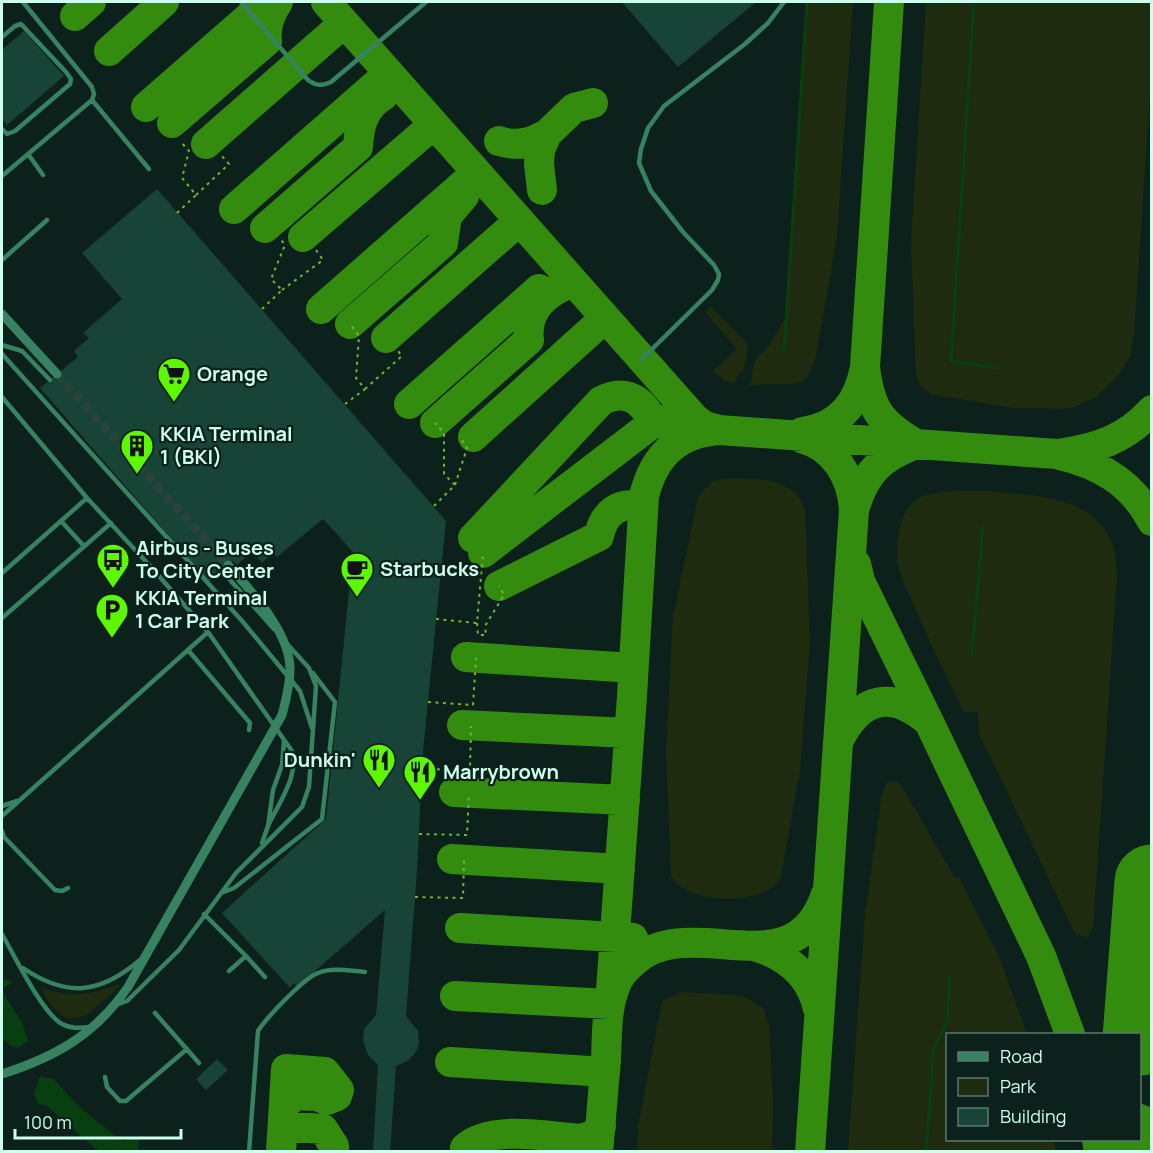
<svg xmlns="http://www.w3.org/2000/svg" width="1153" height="1153" viewBox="0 0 1153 1153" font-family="Manrope,sans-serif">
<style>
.green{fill:#1e2b0f}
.water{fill:#083f11}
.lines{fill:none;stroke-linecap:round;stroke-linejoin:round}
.stream{stroke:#083f11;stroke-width:3}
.taxiway{stroke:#348c0e;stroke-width:30}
.runway{stroke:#348c0e;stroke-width:75}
.building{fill:#184337}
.street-tunnel{stroke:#29423a;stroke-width:9;stroke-dasharray:9 4.5;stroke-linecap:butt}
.path{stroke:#75b62a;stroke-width:2;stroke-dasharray:3 4.5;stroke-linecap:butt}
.lane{stroke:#368261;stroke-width:4.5}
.street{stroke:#368261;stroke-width:9}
.labels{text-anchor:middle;stroke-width:4.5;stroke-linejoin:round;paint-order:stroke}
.poi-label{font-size:20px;font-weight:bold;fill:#cdffed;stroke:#0c211b;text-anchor:start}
</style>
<rect width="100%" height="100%" fill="#0c211b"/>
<!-- green -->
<path class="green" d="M807,2H853L837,237L816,356L808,376L802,381L791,384L750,385L755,360L768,347L786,316Z
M926,2H1151V82L1134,334L1130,356L1119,375L1097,397L1071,408L1059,409L1013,408L931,394L921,387L916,374L911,243Z
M711,307L747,343L748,350L743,372L739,373L734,383L725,381L713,371L737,349L705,312Z
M721,479C752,479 794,474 805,510L810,642L800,770L781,877C767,907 686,905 671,876L666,750L673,617L698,497L712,482Z
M987,491C1035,496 1100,494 1115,553C1116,560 1116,568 1117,576L1093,928L1088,937L1076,935L979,734L978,712H964C947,677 930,643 915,608C910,595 903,583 899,570C894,550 898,508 919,498C938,489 966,492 987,491Z
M890,781H896L901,785L955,878L959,877L998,954L1027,1034H948V1140H1054L1056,1151H848L865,914L882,794L886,784Z
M119,984L120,987L116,990L87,1015L70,1019C55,1014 47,1001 41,987C71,999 89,995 119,984Z
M683,992L733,995L747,998L763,1008L769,1025L773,1101L772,1151H637L638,1126L662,1001Z"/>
<!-- water -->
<path class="water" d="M9,979L12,984L2,988L5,996L22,1023L28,1041L18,1048L11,1046L2,1038V981Z
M40,1076L53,1079L83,1110L122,1141L137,1137L139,1139L138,1151H101L95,1148L47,1106L38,1104L34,1093Z"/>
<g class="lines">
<!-- stream -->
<path class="stream" d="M974,2L951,361L998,368
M784,352L807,2
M972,654L983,526
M926,1152L934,1047L947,1022L950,976"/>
<!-- taxiway -->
<path class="taxiway" d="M326,2L695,419L705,426L719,430
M889,2L865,367C870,409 880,423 916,444
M75,16L91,2
M109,51L164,2
M146,107L266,2
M172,123L267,41C265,26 270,14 278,2
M499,141C518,147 530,143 547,134
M206,144L344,23
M542,190L539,164L540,150L547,134L574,108L593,103
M234,209L389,73
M265,228L358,147C359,126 364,107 383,96
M303,237L433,125
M321,309L476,173
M350,324L443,243L447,216L464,196
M386,338L519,221
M409,404L539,289
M435,423L529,340C525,309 547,292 573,282
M802,432C840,427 858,403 865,367
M473,437L605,318
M801,438C835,447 852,477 854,510
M1060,455C1100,464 1132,483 1152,521
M473,538L601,401C622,390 638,396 650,416
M483,553L649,426C666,418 677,414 695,419
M856,564L860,581L929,722
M499,586L599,536C603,514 620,499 643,508
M466,657L633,668
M462,725L629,733
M839,740C861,696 892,690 929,722L1041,956L1070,1034
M454,792L625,800
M452,859L620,869
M460,928L633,938
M757,947C789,957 811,976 818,1009
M455,996L610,1004L632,696L644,496C654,456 677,433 719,430L1057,454C1095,449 1125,440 1152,410
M450,1062L605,1072
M284,1126L323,1129L334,1146V1152
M1097,1140L1099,1152
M281,1152L286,1069L325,1072L339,1090L337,1096L327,1100L317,1096L296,1095L285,1104
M465,1152V1148C491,1124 549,1137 581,1139L593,1135L601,1126
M598,1152C601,1121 603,1091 606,1060C607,1033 606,1005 618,980C622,972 630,965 636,960C694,911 794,992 826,894
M810,1152L854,510C865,472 880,458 916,444"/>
<!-- runway -->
<path class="runway" d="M1140,1038L1152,882
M1131,1152L1132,1140"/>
</g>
<!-- building -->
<path class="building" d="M622,2H756L678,67Z
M24,31L64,76L7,125L2,119V50Z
M157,189L446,521L423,751L417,871L406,1016L418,1031L419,1044L417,1050L409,1060L396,1066L390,1152H373L378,1065L368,1055L363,1041L364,1029L376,1015L385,910L297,987L294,983L290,988L222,913L326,819L353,552L323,519L277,557L273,553L262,563L252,551L237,565L233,561L209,582L40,388L78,357L74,351L89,338L83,333L122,299L82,253Z
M217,1059L228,1070L206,1090L196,1079Z"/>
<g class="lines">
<!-- street-tunnel -->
<path class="street-tunnel" d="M57,374L228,565"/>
<!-- path -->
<path class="path" d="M196,195L229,164L222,156
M177,213L196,195L182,178L189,151L180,141
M282,290L323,260L316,250
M262,309L282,290L271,279L285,245L279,237
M365,389L402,356L397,350
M345,404L365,389L356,378L359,336L350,324
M455,485L467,448L461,439
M434,506L455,485L444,474V433L435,423
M436,619L477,623L483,553
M477,623L478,635H486L485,626L504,595L499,586
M428,702L473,705L476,658
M422,769L470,770L471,726
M419,834L467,835L469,793
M415,897L463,898L464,860"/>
<!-- lane -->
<path class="lane" d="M23,2L92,87L94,94L92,100
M241,2L308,80C316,86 322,86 331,82L426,2
M2,37L15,26L21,24L66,72L71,79L70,84L15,131L7,134L2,129
M28,154L43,175
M2,176L92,100L149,169
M2,260L47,220
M2,345L22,351L50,380
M2,354L243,622L300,691L312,728
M642,359L712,290L718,280L719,274L714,265L683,232L651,191L639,163L641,149L648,128L664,106L745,44L768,23L784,2
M2,397L87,498L151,567L208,632L292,751C299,777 278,804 268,826
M61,521L83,545
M222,571L274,629
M2,573L87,498
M2,618L111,523
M188,650L250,723L249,730
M2,806L17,801
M2,816L208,632
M2,831L4,837L55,890L62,891L68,888
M262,843L268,826L273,790L282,765L284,741
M221,893L234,888L322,819L335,702L313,673
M204,914L246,956L229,971
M2,934C14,955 42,1013 62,1024C71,1029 80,1028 90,1027
M246,956L265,977
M23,968C67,998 100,994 140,960
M116,1005L127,1001L179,950L236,873L302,807L309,787L316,686L309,668L288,645
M155,1013L199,1063
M105,1077L107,1087L120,1101H126L187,1049
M249,1152L258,1031C267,1017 303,979 318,973C332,967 351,971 365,972"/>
<!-- street -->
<path class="street" d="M2,314L57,374
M2,1074C55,1057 95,1035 128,987L282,715C286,700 290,684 290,669C290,632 251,591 228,565"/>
</g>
<!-- icons -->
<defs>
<g id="supermarket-pin" transform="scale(1.725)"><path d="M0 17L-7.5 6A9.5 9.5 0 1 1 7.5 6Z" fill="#5df800" stroke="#0c211b"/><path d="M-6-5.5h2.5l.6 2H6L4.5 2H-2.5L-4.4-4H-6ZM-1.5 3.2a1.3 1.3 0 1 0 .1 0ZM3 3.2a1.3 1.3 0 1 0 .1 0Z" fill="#111"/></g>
<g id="building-pin" transform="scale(1.725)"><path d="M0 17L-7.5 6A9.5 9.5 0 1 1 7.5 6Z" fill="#5df800" stroke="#0c211b"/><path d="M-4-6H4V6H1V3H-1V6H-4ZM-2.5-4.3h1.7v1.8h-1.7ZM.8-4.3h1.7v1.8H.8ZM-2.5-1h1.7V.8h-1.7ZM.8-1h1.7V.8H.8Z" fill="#111"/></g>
<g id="bus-pin" transform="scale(1.725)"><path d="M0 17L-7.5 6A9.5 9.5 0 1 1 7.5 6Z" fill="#5df800" stroke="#0c211b"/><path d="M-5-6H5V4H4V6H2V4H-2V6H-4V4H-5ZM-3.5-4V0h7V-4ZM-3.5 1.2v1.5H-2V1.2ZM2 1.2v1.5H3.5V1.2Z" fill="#111"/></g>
<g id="cafe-pin" transform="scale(1.725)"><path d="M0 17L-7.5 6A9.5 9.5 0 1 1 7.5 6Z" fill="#5df800" stroke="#0c211b"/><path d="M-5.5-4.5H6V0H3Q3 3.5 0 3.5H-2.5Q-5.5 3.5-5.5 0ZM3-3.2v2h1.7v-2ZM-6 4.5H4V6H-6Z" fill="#111"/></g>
<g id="parking-pin" transform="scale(1.725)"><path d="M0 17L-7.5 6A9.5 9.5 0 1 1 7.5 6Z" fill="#5df800" stroke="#0c211b"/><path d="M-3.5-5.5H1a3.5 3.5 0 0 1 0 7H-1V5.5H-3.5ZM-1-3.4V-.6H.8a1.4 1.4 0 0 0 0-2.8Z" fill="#111"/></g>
<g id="restaurant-pin" transform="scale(1.725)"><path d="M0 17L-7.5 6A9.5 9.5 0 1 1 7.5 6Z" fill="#5df800" stroke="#0c211b"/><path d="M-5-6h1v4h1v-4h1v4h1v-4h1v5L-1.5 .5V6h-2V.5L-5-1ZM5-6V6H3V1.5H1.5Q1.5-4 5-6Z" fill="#111"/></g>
</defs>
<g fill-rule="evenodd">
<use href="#supermarket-pin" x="174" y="374"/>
<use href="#building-pin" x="137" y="446"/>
<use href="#bus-pin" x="113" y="560"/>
<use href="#cafe-pin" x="357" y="569"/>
<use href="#parking-pin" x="112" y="610"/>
<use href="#restaurant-pin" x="379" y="760"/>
<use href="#restaurant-pin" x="420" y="772"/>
</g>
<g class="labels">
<!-- poi labels -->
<g class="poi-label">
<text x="197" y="381">Orange</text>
<text x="160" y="441">KKIA Terminal<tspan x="160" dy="23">1 (BKI)</tspan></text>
<text x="136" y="555">Airbus - Buses<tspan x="136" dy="23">To City Center</tspan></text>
<text x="380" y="576">Starbucks</text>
<text x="135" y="605">KKIA Terminal<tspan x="135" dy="23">1 Car Park</tspan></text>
<text x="356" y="767" text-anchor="end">Dunkin'</text>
<text x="443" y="779">Marrybrown</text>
</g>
</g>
<!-- border -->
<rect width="1153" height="1153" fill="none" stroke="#cdffed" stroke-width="6"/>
<!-- legend -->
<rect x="946" y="1033" width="195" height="108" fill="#0c211b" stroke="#597a6f" stroke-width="1.5"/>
<rect x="958" y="1052" width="30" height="9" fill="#368261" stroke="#597a6f" stroke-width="1.5"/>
<text x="1000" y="1063" font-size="18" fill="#cdffed">Road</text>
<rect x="958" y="1078" width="30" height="18" fill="#1e2b0f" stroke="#597a6f" stroke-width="1.5"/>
<text x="1000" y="1093" font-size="18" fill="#cdffed">Park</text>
<rect x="958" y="1108" width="30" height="18" fill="#184337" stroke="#597a6f" stroke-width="1.5"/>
<text x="1000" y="1123" font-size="18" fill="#cdffed">Building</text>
<!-- scale -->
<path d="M15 1129v9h166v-9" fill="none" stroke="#cdffed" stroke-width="3"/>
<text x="24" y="1129" font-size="18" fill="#cdffed" stroke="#0c211b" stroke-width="4.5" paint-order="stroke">100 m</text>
</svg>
